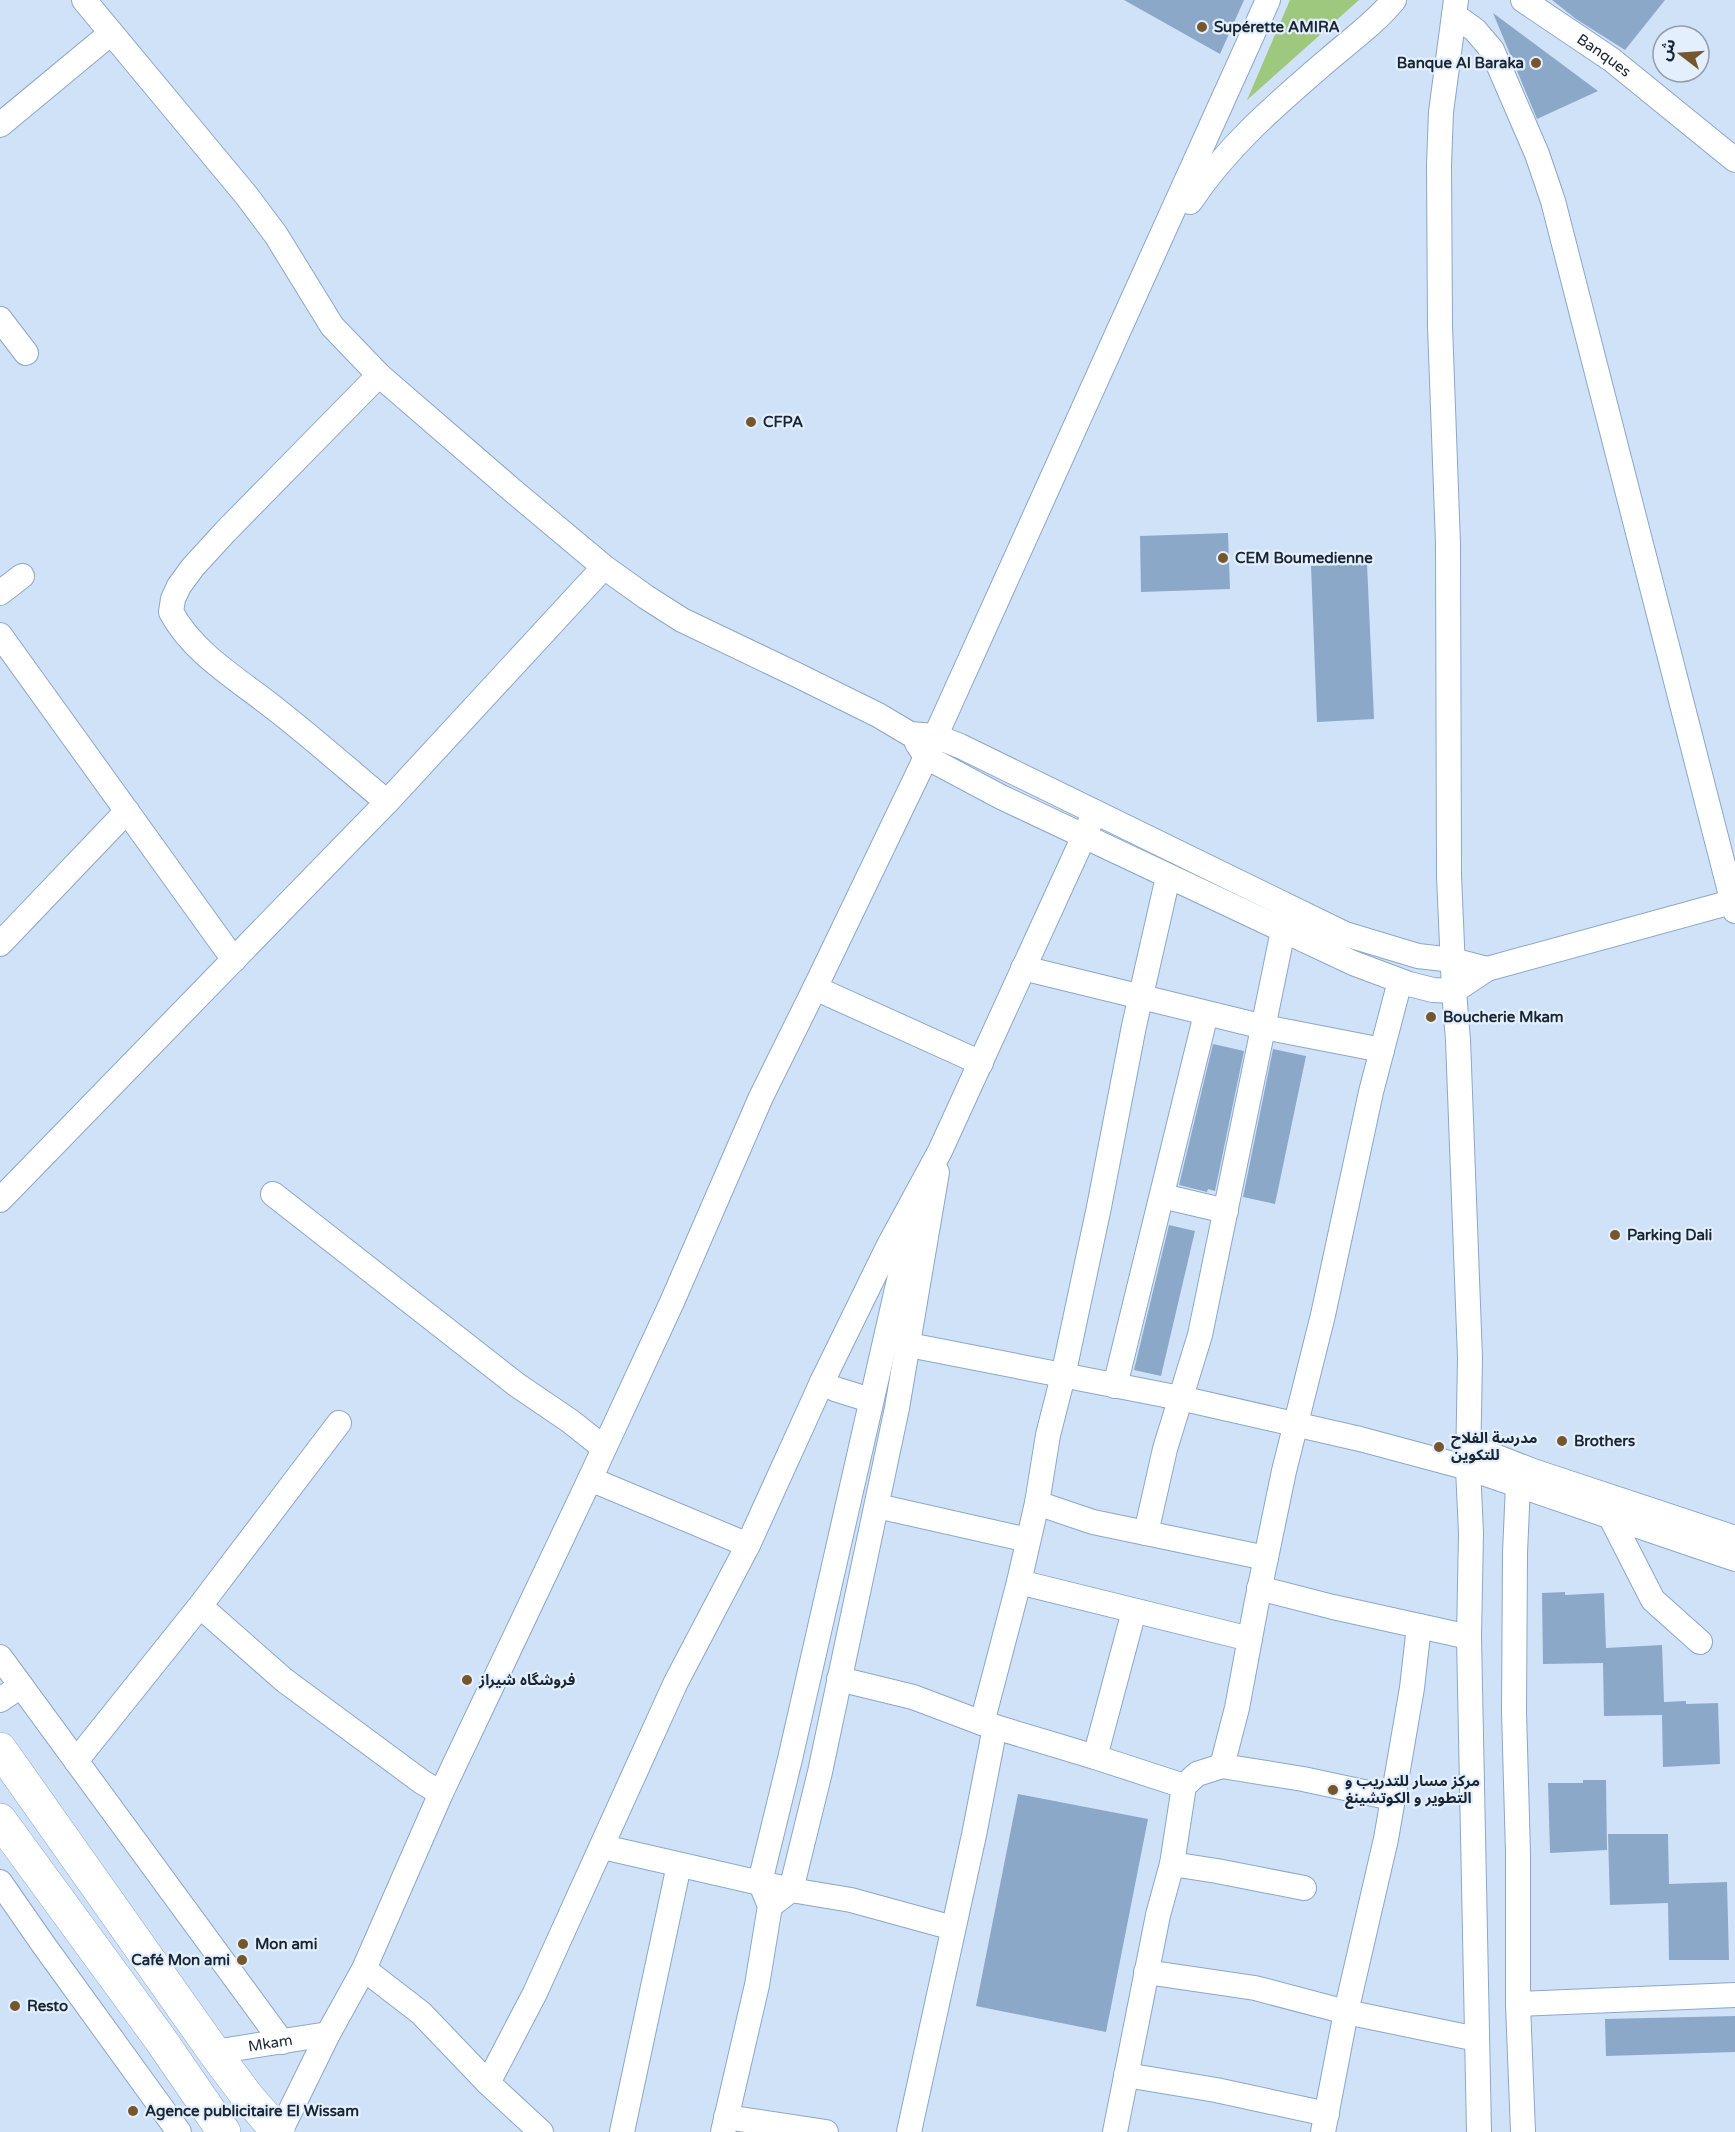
<svg xmlns="http://www.w3.org/2000/svg" width="1735" height="2132" viewBox="0 0 1735 2132" font-family="'Varela Round','Noto Sans Arabic',sans-serif">
<style>
.green{fill:#9ec87e}
.building{fill:#8ba8c9}
.lines{fill:none;stroke-linecap:round;stroke-linejoin:round}
.minor-casing{stroke:#8ba7c9;stroke-width:26}
.highway-casing{stroke:#8ba7c9;stroke-width:34}
.minor{stroke:#fff;stroke-width:24}
.highway{stroke:#fff;stroke-width:33}
.poi-dot{fill:#76562c;stroke:#e3effd;stroke-width:2}
.labels{text-anchor:middle;stroke-width:4.5;stroke-linejoin:round;paint-order:stroke}
.poi-label{font-size:15px;font-weight:bold;fill:#192532;stroke:#e3effd;text-anchor:start}
.street-label{font-size:15px;fill:#192532;stroke:#e3effd}
</style>
<rect width="100%" height="100%" fill="#d0e2f8"/>
<!-- green -->
<path class="green" d="M1290,0H1359L1247,100Z"/>
<!-- building -->
<path class="building" d="M1124,0H1244L1220,54Z
M1552,0H1665L1625,50L1576,19Z
M1493,13L1598,91L1537,119Z
M1228,533L1230,589L1141,592L1140,536Z
M1367,564L1374,719L1317,722L1311,566Z
M1213,1044L1244,1051L1215,1191L1208,1189L1207,1192L1179,1185Z
M1273,1049L1306,1056L1275,1204L1243,1197Z
M1169,1225L1195,1231L1161,1376L1134,1370Z
M1565,1592V1595L1604,1593L1606,1648L1662,1645L1664,1702L1686,1701V1704L1718,1703L1720,1764L1663,1767L1662,1715L1604,1716L1603,1663L1543,1664L1542,1593Z
M1583,1780H1606L1607,1850L1550,1853L1548,1783H1583Z
M1018,1794L1148,1819L1106,2032L976,2006Z
M1608,1834H1668L1669,1884L1727,1882L1729,1960H1669L1668,1903L1610,1905Z
M1735,2016V2052L1606,2056L1605,2019Z"/>
<g class="lines">
<!-- minor casing -->
<g class="minor-casing">
<g id="minor">
<path d="M84,0L246,195L276,235L332,326L379,375L512,490L604,567L646,597L682,620L795,674L878,715L910,734L935,736L960,746L1345,934L1418,956L1453,960L1487,969"/>
<path d="M1456,0L1441,112L1439,165L1440,326L1448,544L1449,876L1454,991L1458,1040L1470,1358L1468,1468L1471,1533L1469,1637L1479,2132"/>
<path id="s1" d="M1523,0L1612,60L1735,160"/>
<path d="M1454,15L1475,30L1492,50L1537,154L1553,201L1735,911"/>
<path d="M0,125L111,33"/>
<path d="M1190,202C1228,145 1278,103 1329,59C1351,40 1375,23 1394,0"/>
<path d="M0,319L26,353"/>
<path d="M379,375L226,531L193,567L179,586L173,599L171,612C194,655 241,681 278,711C315,740 351,772 387,802"/>
<path d="M0,593L22,576"/>
<path d="M0,635L234,960"/>
<path d="M917,743L926,757L1001,797L1353,963L1409,984L1433,990L1454,991L1487,969L1735,901"/>
<path d="M0,944L127,811"/>
<path d="M1023,968L1264,1027L1382,1050"/>
<path d="M815,988L981,1063"/>
<path d="M273,1194L517,1385L570,1421L604,1448"/>
<path d="M1162,1196L1226,1211"/>
<path d="M0,1200L387,802L604,567"/>
<path d="M909,1345L1180,1398L1360,1439L1468,1468L1735,1559"/>
<path d="M822,1382L835,1389L870,1400"/>
<path d="M1115,1386L1206,1014"/>
<path d="M339,1423L200,1606L284,1680L422,1782L441,1793"/>
<path d="M1469,1446L1533,1471L1735,1538"/>
<path d="M590,1479L748,1545"/>
<path d="M1518,1485L1515,1553L1514,1712L1518,1853V2004L1523,2132"/>
<path d="M1037,1503L1093,1522L1266,1558"/>
<path d="M877,1506L1028,1540"/>
<path d="M1610,1508V1516L1653,1600L1700,1642"/>
<path d="M1146,1533L1165,1449L1200,1335L1286,916"/>
<path d="M1019,1582L1250,1639"/>
<path d="M1259,1588L1333,1607L1469,1637"/>
<path d="M0,1657L282,2042"/>
<path d="M839,1679L913,1697L982,1723L1095,1757L1184,1786"/>
<path d="M0,1700L21,1686"/>
<path d="M982,1723L1019,1582L1037,1503L1048,1435L1063,1376L1099,1207L1134,1026L1168,877"/>
<path d="M1095,1757L1134,1611"/>
<path d="M76,1761L200,1606"/>
<path d="M1222,1766L1303,1779L1392,1798"/>
<path d="M603,1847L791,1890L851,1900L953,1928"/>
<path d="M1172,1864L1217,1871L1304,1888"/>
<path d="M0,1882L43,1944L179,2132"/>
<path d="M770,1906L791,1890L820,1772L897,1408L937,1172"/>
<path d="M364,1969L421,2013L488,2083L541,2132"/>
<path d="M1146,1972L1255,1988L1346,2012L1477,2039"/>
<path d="M1518,2004L1735,1995"/>
<path id="s2" d="M214,2052L328,2034"/>
<path d="M1126,2075L1216,2090L1327,2114"/>
<path d="M488,2083L535,1993L676,1682L748,1545L822,1382L888,1247L940,1151L1095,812"/>
<path d="M726,2117L826,2132"/>
<path d="M280,2132L328,2034L364,1969L441,1793L590,1479L672,1302L761,1097L815,988L926,757L1268,0"/>
<path d="M622,2132L679,1865"/>
<path d="M723,2132L757,1985L770,1906L760,1882L790,1759L912,1223"/>
<path d="M909,2132L974,1835L995,1727"/>
<path d="M1115,2132L1158,1915L1172,1864L1184,1786L1197,1774L1222,1766L1237,1708L1256,1606L1284,1471L1323,1315L1371,1092L1400,981"/>
<path d="M1323,2132L1346,2012L1386,1839L1412,1688L1419,1626"/>
</g>
</g>
<!-- highway casing -->
<g class="highway-casing">
<path id="highway" d="M0,1749L214,2052L247,2096L278,2132
M0,1820L160,2039L224,2132"/>
</g>
<!-- minor -->
<use href="#minor" class="minor"/>
<!-- highway -->
<use href="#highway" class="highway"/>
</g>
<!-- markers -->
<g class="poi-dot">
<circle cx="1202" cy="27" r="6"/>
<circle cx="1536" cy="63" r="6"/>
<circle cx="751" cy="422" r="6"/>
<circle cx="1223" cy="558" r="6"/>
<circle cx="1431" cy="1017" r="6"/>
<circle cx="1615" cy="1235" r="6"/>
<circle cx="1562" cy="1441" r="6"/>
<circle cx="1439" cy="1447" r="6"/>
<circle cx="467" cy="1680" r="6"/>
<circle cx="1333" cy="1790" r="6"/>
<circle cx="243" cy="1944" r="6"/>
<circle cx="242" cy="1960" r="6"/>
<circle cx="15" cy="2006" r="6"/>
<circle cx="133" cy="2111" r="6"/>
</g>
<g class="labels">
<!-- poi labels -->
<g class="poi-label">
<text x="1214" y="32">Supérette AMIRA</text>
<text x="1524" y="68" text-anchor="end">Banque Al Baraka</text>
<text x="763" y="427">CFPA</text>
<text x="1235" y="563">CEM Boumedienne</text>
<text x="1443" y="1022">Boucherie Mkam</text>
<text x="1627" y="1240">Parking Dali</text>
<text x="1451" y="1443">مدرسة الفلاح<tspan x="1451" dy="17">للتكوين</tspan></text>
<text x="1574" y="1446">Brothers</text>
<text x="479" y="1685">فروشگاه شيراز</text>
<text x="1345" y="1786">مركز مسار للتدريب و<tspan x="1345" dy="17">التطوير و الكوتشينغ</tspan></text>
<text x="255" y="1949">Mon ami</text>
<text x="230" y="1965" text-anchor="end">Café Mon ami</text>
<text x="27" y="2011">Resto</text>
<text x="145" y="2116">Agence publicitaire El Wissam</text>
</g>
<!-- street labels -->
<g class="street-label">
<text dy="5" stroke="none"><textPath href="#s1" startOffset="98">Banques</textPath></text>
<text dy="5" stroke="none"><textPath href="#s2" startOffset="57">Mkam</textPath></text>
</g>
</g>
<!-- north arrow -->
<g transform="translate(1681 54) rotate(287)"><circle r="28" fill="#e3effd" stroke="#929eac" stroke-width="1.5"/>
<path d="M0-4.5L10 22L0 15L-10 22Z" fill="#76562c"/>
<text y="-9" font-size="16" font-weight="bold" text-anchor="middle" fill="#192532">ش</text>
</g>
</svg>
